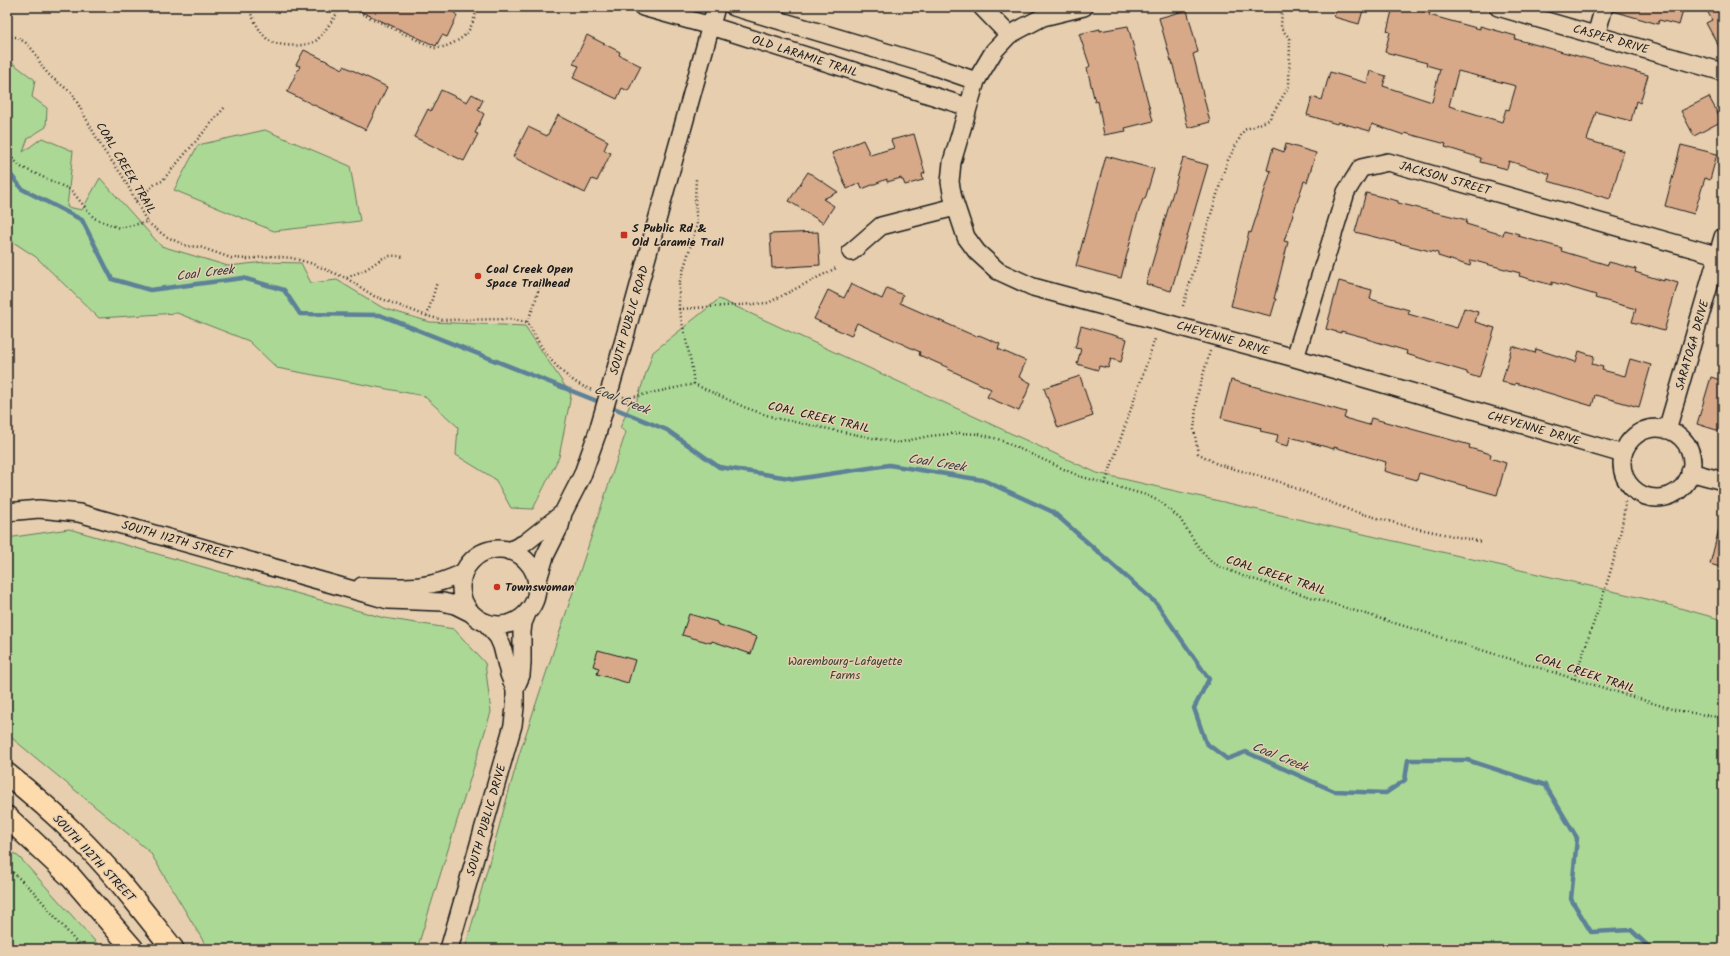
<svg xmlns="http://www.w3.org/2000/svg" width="1730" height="956" viewBox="0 0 1730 956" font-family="Kalam,sans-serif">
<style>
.green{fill:#acd896;stroke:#647a59}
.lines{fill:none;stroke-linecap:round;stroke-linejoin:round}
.stream{stroke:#5d8197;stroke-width:4.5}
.building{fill:#d7a989;stroke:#1c1c1c;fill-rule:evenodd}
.minor-casing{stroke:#1c1c1c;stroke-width:20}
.major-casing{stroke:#1c1c1c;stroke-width:24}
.path{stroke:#1c1c1c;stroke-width:2.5;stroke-dasharray:1 3;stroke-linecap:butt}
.minor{stroke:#e6ceaf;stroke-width:17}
.major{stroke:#fedbac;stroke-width:21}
.minor-bridge-casing{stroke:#1c1c1c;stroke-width:20;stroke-linecap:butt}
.minor-bridge{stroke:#e6ceaf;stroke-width:17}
.poi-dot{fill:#c8321e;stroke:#e6ceaf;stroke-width:1.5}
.labels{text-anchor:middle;stroke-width:3;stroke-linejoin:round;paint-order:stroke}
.street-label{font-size:12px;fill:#1c1c1c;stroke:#e6ceaf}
.poi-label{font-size:12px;font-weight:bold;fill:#1c1c1c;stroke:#e6ceaf;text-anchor:start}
.park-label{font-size:12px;fill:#394234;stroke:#e6ceaf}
.water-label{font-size:13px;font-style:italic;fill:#323e45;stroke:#e6ceaf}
</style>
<rect width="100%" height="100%" fill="#e6ceaf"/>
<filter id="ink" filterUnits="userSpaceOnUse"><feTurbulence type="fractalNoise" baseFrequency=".025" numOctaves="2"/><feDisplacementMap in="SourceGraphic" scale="8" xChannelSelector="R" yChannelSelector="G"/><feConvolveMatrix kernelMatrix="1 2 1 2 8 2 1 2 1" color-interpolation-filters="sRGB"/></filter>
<g filter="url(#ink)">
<!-- green -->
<path class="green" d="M7,59L35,80L32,97L47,108L46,127L28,138L23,152L42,138L73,151L67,207L82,210L100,178L161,246L228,266L265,262L301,263L311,283L337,280L383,308L430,322L525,326L571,395L559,457L533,509L511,508L495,479L456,455L458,427L424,396L277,368L249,341L177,313L99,318L36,257L7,238Z
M265,130L350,166L360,221L274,231L174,190L198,145Z
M719,299L1097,473L1651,600L1723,620V949H465L519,755L626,432L620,428L631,402L636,403L653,352Z
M69,529L384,618L454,629L485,663L491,712L417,949H208L150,852L7,734V538Z
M7,848L20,858L102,949H7Z"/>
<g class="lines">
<!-- stream -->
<path class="stream" d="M7,170L22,189L82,220L112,279L150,290L243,278L284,290L300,314L380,315L602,403
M609,406L667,430L719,467L796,479L889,465L983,480L1053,512L1156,603L1209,679L1194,708L1206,743L1227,759L1246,752L1334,791L1386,793L1405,780L1408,760H1467L1545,785L1577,838L1571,899L1591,932L1631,930L1651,949"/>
</g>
<!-- building -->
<path class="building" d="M351,7H445L454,12L457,16L447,37L442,35L436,46Z
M1337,7H1364L1359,24L1334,17Z
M1393,7H1407L1430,13L1429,15L1480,29V26L1516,36L1515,39L1648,75L1640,103L1636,101L1631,121L1596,112L1587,140L1624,151L1610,199L1548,181L1550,174L1509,161L1507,169L1480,162L1481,158L1445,147L1446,144L1405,133L1404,135L1372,124L1370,131L1338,122L1337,124L1307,115L1312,97L1322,100L1330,72L1367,83L1370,71L1386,76L1383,86L1432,102L1440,69L1426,65L1427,63L1385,52L1390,32L1387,31ZM1458,71L1516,86L1509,110L1506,109L1502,122L1449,106Z
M1614,7H1684L1679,25L1659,20L1658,24L1613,11Z
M1705,7H1723V54L1706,23L1712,20Z
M1187,10L1198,52L1193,54L1210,122L1188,128L1172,61H1171L1159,18Z
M1128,26L1153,121L1125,128L1126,131L1104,135L1098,101L1095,102L1087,68L1090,66L1079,34L1100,29V31Z
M587,35L620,52L619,55L641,66L628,91L622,88L617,99L573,78L579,66L573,64Z
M304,50L343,69L344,66L387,87L366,130L287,92L300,66L296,65Z
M441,90L467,102L472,94L483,100L478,110L484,114L475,133L478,134L464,161L414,137L428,109L431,111Z
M1709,97L1722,121L1694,136L1681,111Z
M558,115L608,141L604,150L611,153L597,181L592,179L585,193L513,157L528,127L547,136Z
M914,134L925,173L922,174L923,180L905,185L903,180H901V178L887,182V179L862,189L860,183L847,189L832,153L863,140L870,155L894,148L891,140Z
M1286,144L1316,153L1307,182L1304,181L1284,241L1288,242L1274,299H1276L1271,316L1231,306L1249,232L1251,233L1271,171L1267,170L1273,148L1284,152Z
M1681,145L1717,154L1710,180L1705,178L1694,214L1665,206Z
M1106,156L1154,169L1145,199H1143L1136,219L1121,278L1076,266Z
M1183,158L1208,165L1171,291L1146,284Z
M808,172L838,192L823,199L834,206L823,223L789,201Z
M1366,193L1398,201V203L1467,220L1466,224L1503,235L1504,230L1519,234L1518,236L1562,248L1561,251L1608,265L1609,262L1636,269L1635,272L1664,281V279L1678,283L1664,331L1632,322L1636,309L1595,298L1596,295L1552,282V285L1519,276L1520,273L1471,260L1470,266L1438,256V253L1355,232Z
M818,232L820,265L772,268L770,234Z
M1339,281L1372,290L1370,299L1409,310L1408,314L1457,328L1464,308L1478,312L1475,322L1495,328L1479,378L1467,374V372L1406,354L1407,351L1367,339V338L1341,331V333L1326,329Z
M851,284L882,299L887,288L903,295L900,303L977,337L979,335L1000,344L998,349L1026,361L1019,377L1031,383L1019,411L987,397L991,389L948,369L949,368L919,355L920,352L857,323L851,336L814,319L828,290L844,298Z
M1081,326L1127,339L1121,362L1111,359L1108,368L1099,366L1098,370L1077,364L1081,349L1075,348Z
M1512,346L1535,353L1536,349L1576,362L1579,351L1594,356L1592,364L1603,367L1602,370L1625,376L1630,359L1651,365L1639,407L1595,395L1592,406L1515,383V385L1502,382Z
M1080,376L1093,416L1058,428L1044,388Z
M1711,377L1723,381V432L1697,424Z
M1231,380L1346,412L1344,418L1369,425L1371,418L1470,445L1469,448L1491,454L1490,458L1506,463L1497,495L1419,473L1417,480L1384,471L1386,462L1334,447V449L1290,437L1288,446L1276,443L1278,435L1260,431L1261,428L1221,418Z
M1719,529L1723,530V568L1710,564Z
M689,614L717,622V624L757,637L751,654L712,641L711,643L682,635Z
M598,650L635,660L628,683L597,674L599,668L593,666Z"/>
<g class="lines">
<!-- minor casing -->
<g class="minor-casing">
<path id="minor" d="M643,7L711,26L968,107
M734,7L933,66L976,81
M982,7L1009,35
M1084,7L1043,17L1009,35L994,51L976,81L952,162L950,182L953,198L966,237L977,252L998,271L1033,287L1295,358L1623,454
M1498,7L1723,72
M1596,35L1604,7
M851,252L881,226L955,207
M1295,358L1346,192L1361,168L1388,162L1723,257
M617,365L716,7
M1622 463a35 35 0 1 1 70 0a35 35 0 1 1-70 0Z
M1667,430L1723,237
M1690,472L1723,481
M7,512L39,509L79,513L371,595L388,600L443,602L455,605L471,613
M461 587a38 38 0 1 1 76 0a38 38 0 1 1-76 0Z
M509,551L525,543L563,513
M537,583L545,556L560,526L563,513L582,476L597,434
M362,586C400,587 429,591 464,572
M485,622L498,637L502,646L509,674L515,689
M449,949L513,725L515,707V689L521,675L522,663V632L523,623L528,611"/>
</g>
<!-- major casing -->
<g class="major-casing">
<path id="major" d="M7,774C31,793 54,813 76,835C112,870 142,910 173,949
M7,817L71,877L133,949"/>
</g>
<!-- path -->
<path class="path" d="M248,7C253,18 258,30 267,39C276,47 307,48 317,40C323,34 337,14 341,7
M348,7L434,48C443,49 460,41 466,34C472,27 475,16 478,7
M7,37H17L26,43L33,50L43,68L51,77L72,93L104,151L122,175L147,222L165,236L187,246L200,247L231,258L247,259L272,256L292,258L310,263L346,278L374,296L427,316L443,320L511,319L527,322C532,330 536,338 541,346C552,364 573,385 593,390
M7,153L21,167L71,190L94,218L119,228L147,222
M136,201L155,184L162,181L225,107
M347,278C354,274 361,272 368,268C382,259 385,253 403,257
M1183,306L1227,162L1244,130L1269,120L1289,86L1290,39L1281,28L1282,7
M679,309L768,303L838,267
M427,316L437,282
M527,322L534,306L540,284
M1210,351L1197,396L1194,430L1198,453L1217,464L1277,481L1352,511L1410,527L1482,542
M694,384L691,362L679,309V284L697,225L695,201L696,179
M623,397L627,398L694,384L744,407L775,418L897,443L929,436L960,433L979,434L998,439L1079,476L1146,495L1161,502L1180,519L1197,545L1212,563L1243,576L1675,710L1723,718
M1105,484L1155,339
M1574,679C1587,641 1601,604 1612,566C1618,544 1624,522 1625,500
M7,867L35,893L82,949"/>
<!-- minor -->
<use href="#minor" class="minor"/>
<!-- major -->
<use href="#major" class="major"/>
<!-- minor-bridge casing -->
<g class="minor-bridge-casing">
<path id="minor-bridge" d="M597,434L617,365"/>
</g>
<!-- minor-bridge -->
<use href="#minor-bridge" class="minor-bridge"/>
</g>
</g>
<!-- markers -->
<g class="poi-dot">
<rect x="620" y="231" width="8" height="8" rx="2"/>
<circle cx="478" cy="276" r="4"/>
<circle cx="497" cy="587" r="4"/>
</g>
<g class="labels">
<!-- street labels -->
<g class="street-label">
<text transform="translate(1611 39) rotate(16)" y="4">CASPER DRIVE</text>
<text transform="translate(805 56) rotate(18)" y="4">OLD LARAMIE TRAIL</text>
<text transform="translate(126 168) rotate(59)" y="4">COAL CREEK TRAIL</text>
<text transform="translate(1445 178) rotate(16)" y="4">JACKSON STREET</text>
<text transform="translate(629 320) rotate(-74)" y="4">SOUTH PUBLIC ROAD</text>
<text transform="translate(1223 338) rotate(16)" y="4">CHEYENNE DRIVE</text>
<text transform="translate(1692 345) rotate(-74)" y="4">SARATOGA DRIVE</text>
<text transform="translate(819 417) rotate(13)" y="4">COAL CREEK TRAIL</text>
<text transform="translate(1534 428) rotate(16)" y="4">CHEYENNE DRIVE</text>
<text transform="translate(177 540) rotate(16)" y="4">SOUTH 112TH STREET</text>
<text transform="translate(1276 575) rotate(18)" y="4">COAL CREEK TRAIL</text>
<text transform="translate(1585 673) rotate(18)" y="4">COAL CREEK TRAIL</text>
<text transform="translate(486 820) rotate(-74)" y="4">SOUTH PUBLIC DRIVE</text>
<text transform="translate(94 858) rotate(47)" y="4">SOUTH 112TH STREET</text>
</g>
<!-- poi labels -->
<g class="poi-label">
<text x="632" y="232">S Public Rd &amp;<tspan x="632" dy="14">Old Laramie Trail</tspan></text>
<text x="486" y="273">Coal Creek Open<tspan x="486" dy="14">Space Trailhead</tspan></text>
<text x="505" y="591">Townswoman</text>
</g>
<!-- park labels -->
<g class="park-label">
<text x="845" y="665">Warembourg-Lafayette<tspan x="845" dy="14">Farms</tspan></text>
</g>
<!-- water labels -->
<g class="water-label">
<text transform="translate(205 272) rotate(-7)" y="5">Coal Creek</text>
<text transform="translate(622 399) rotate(22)" y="5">Coal Creek</text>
<text transform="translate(937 462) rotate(9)" y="5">Coal Creek</text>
<text transform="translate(1280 756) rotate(22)" y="5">Coal Creek</text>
</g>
</g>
<!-- margin -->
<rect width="1730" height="956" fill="none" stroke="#e6ceaf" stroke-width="24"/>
<rect x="12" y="12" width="1706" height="932" fill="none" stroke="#1c1c1c" stroke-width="1.5" filter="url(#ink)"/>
</svg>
